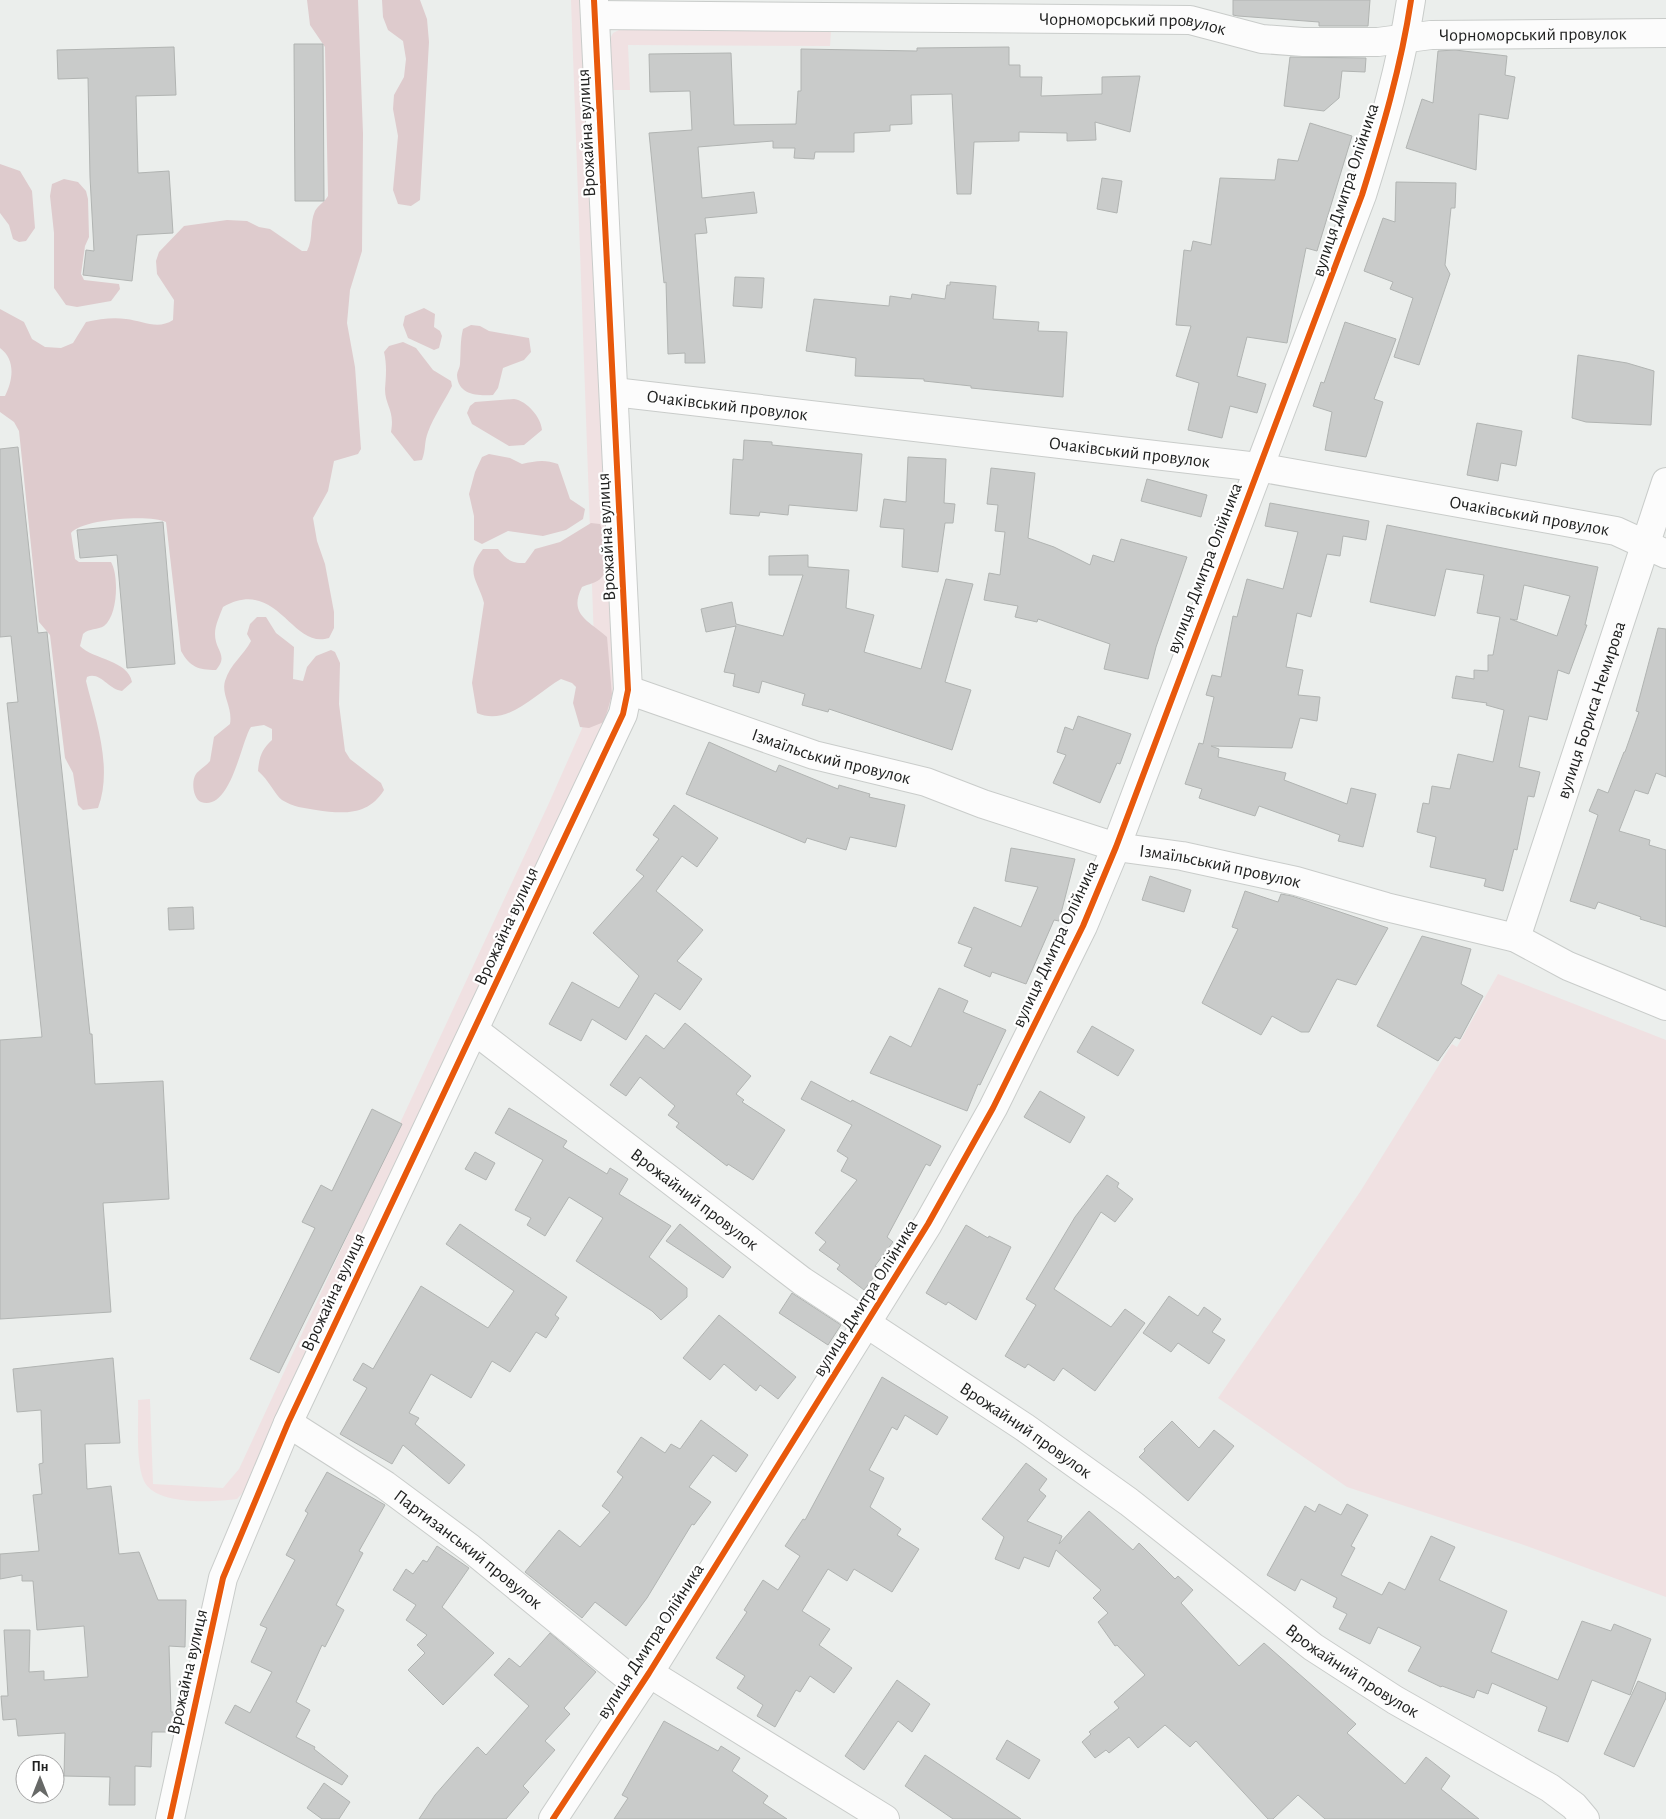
<svg xmlns="http://www.w3.org/2000/svg" width="1666" height="1819" viewBox="0 0 1666 1819" font-family="'Alegreya Sans',sans-serif">
<style>
.green{fill:#f0e1e2}
.forest{fill:#decbcd}
.building{fill:#c9cbca;stroke:#b1b4b2;fill-rule:evenodd}
.lines{fill:none;stroke-linecap:round;stroke-linejoin:round}
.minor-casing{stroke:#c9ccca;stroke-width:30}
.minor{stroke:#fcfcfc;stroke-width:28}
.cycleway-casing{stroke:#fff;stroke-width:9}
.cycleway{stroke:#e8590c;stroke-width:6}
.labels{text-anchor:middle;stroke-width:4.5;stroke-linejoin:round;paint-order:stroke}
.street-label{font-size:18px;fill:#202120;stroke:#fff}
</style>
<rect width="100%" height="100%" fill="#ebeeec"/>
<!-- green -->
<path class="green" d="M571,0H584L617,697L247,1488L237,1499C213,1502 156,1506 144,1481C135,1461 139,1422 138,1400L150,1399L153,1484L223,1488L239,1469L549,803L596,697Z
M625,27H826L831,31L830,46L628,45L630,90H612L609,41L613,33Z
M1498,974L1666,1040V1597L1521,1544L1347,1487L1218,1398L1360,1192L1452,1044L1457,1047Z"/>
<!-- forest -->
<path class="forest" d="M307,0H358L363,134L362,251L350,290L347,323L355,367L361,449L358,454L334,461L328,491L313,518L317,541L325,564L334,612V628L329,638C291,650 278,576 223,607C220,615 215,625 215,634C215,651 229,655 216,670C198,670 190,667 181,651L166,522C151,514 81,519 71,533L75,559L79,562H111C119,575 118,616 104,626C98,630 89,628 83,634L80,646C94,660 128,660 132,682L122,691C109,690 100,671 87,677L86,681C96,721 113,768 98,808L83,810L78,805L73,773L65,758L50,635L39,622L19,431L14,422L0,412V396H5C13,380 16,360 0,348V309L24,322L32,339L45,347L61,348L73,343L86,322C100,319 113,317 126,319C143,321 158,330 173,320L174,300L157,274L156,261L159,252L184,226L227,220L247,221L259,227L270,229L302,251H307C314,238 309,224 315,211C318,205 325,202 328,196L325,47L310,25Z
M382,0H420L427,19L429,42L420,200L411,206L398,204L393,190L398,136L393,109L394,95L404,77L406,59L403,41L388,30L383,17Z
M0,164L20,171L32,191L35,228L26,241L19,242L13,239L9,225L0,213Z
M64,179L78,182L86,191L88,199L89,237L85,246L81,274L84,280L119,284L120,289L111,301L77,307L66,305L54,288V233L50,196L52,184Z
M424,308L435,314L434,327L440,331L442,336L439,348L434,350L408,338L403,325L405,316Z
M471,325L480,326L489,331L529,338L531,352L524,360L503,368L498,388L493,395C477,396 458,395 457,375C457,371 460,368 460,364C461,352 460,341 463,329Z
M403,342L416,348L433,370L451,381L452,386C444,402 434,416 428,432C424,442 426,450 422,460L414,461L391,432C395,410 385,406 385,389C386,376 387,365 384,352L389,346Z
M514,399C527,401 541,417 542,430L524,445L509,446L472,424L467,413L470,406L475,402Z
M489,454L510,458L522,464C535,461 545,459 558,464L570,499L585,509L583,519L566,530L543,536L508,531L482,544L474,540V516L469,494L475,472L482,457Z
M591,523L600,524C607,540 614,563 601,578C597,583 588,584 582,587C568,615 589,621 607,637L612,695L604,722L589,728L580,727L573,703L576,687L572,683L561,679C536,693 508,727 477,713L472,683L484,603C478,580 464,573 483,549H498C507,560 511,563 525,563L535,549L560,542Z
M257,617H266L276,633L294,647L293,679L303,681L307,667L316,656L331,650L335,652L340,663L339,704L345,751L350,759L381,783L384,790C368,816 343,814 316,810C304,808 293,807 282,800C276,796 268,779 258,771C259,757 262,749 272,740V729L264,725L251,727C241,741 231,812 201,802C193,799 191,781 196,774C199,770 206,766 210,761L214,737L230,724C233,707 221,695 225,681C230,664 244,655 251,641L247,634L250,624Z"/>
<!-- building -->
<path class="building" d="M1233,0H1370L1368,26H1319V22L1238,16L1233,15Z
M294,44H323L324,201H295Z
M174,47L176,95L136,96L138,173L169,171L173,233L137,235L132,281L83,275L86,250L94,251L90,177L88,78L58,79L57,50Z
M1009,47V65H1020V77H1042L1041,96L1102,94V77L1140,76L1130,132L1095,122L1096,140L1067,141V133L1019,132V141L974,142L971,194H957L952,94L911,95L912,124L890,125V131L854,133V152H815L814,159L794,158L795,148H773V141L698,147L702,198L754,192L757,213L705,218L707,233L695,234L705,363H685V353L668,354L666,282L664,283L649,133L692,130L690,91L650,92L649,54L731,53L734,125L796,124L798,91H801V49L917,51V48Z
M1455,50L1507,56L1505,75L1515,77L1508,119L1479,114L1476,170L1406,148L1422,99L1433,103L1438,51Z
M1290,57L1366,58L1365,72L1342,71L1339,98L1324,111L1284,106Z
M1310,123L1352,136L1317,251L1306,248L1287,343L1247,337L1237,376L1266,384L1257,413L1230,406L1222,438L1188,430L1199,383L1176,376L1191,326L1176,325L1184,250L1191,251L1193,241L1211,245L1220,178L1275,180L1278,159L1298,161Z
M1102,178L1122,181L1117,213L1097,209Z
M1396,182L1456,183L1455,208H1451L1445,265L1450,274L1419,365L1394,357L1413,298L1390,289L1393,282L1364,271L1383,218L1395,222Z
M735,277L764,278L762,308L733,306Z
M950,282L996,286L993,319L1039,322L1038,331L1067,332L1063,397L971,388V386L924,381V379L855,376L856,358L806,351L814,299L889,306L890,296L911,299L912,294L945,299L947,285H950Z
M1345,322L1396,339L1374,399L1383,402L1366,457L1325,450L1332,412L1313,406L1321,382L1324,383Z
M1578,355L1627,363L1654,371L1651,425L1586,422L1572,418Z
M1477,423L1522,431L1516,466L1501,463L1498,481L1467,475Z
M744,440L772,442V445L862,454L857,511L789,505L788,515L760,512L759,516L730,514L733,459L743,460Z
M18,447L38,633L47,632L90,1034H92L95,1084L163,1081L169,1199L103,1203L111,1312L0,1319V1040L42,1037L7,703L18,702L11,636L0,637V449Z
M908,457L946,459L944,503L955,504L953,523H945L938,572L902,567L904,529L880,527L884,499L906,502Z
M991,468L1035,473L1028,538L1054,547L1090,565L1093,555L1114,562L1121,539L1187,557L1156,647L1148,679L1104,669L1110,644L1038,619L1037,622L1015,617L1018,606L984,600L989,573L1000,575L1005,532L995,531L998,505L987,504Z
M1147,479L1207,495L1201,517L1141,501Z
M1270,503L1369,521L1366,540L1343,536L1340,556L1327,554L1311,617L1297,613L1286,667L1303,670L1298,695L1320,697L1317,721L1300,718L1292,748L1211,746L1219,749L1218,757L1286,773L1284,780L1347,804L1351,788L1376,794L1363,847L1338,841L1340,835L1259,806L1255,816L1199,798L1202,789L1185,784L1199,743L1203,744L1214,697L1206,695L1212,675L1221,677L1233,616L1237,617L1247,579L1283,589L1298,532L1265,526Z
M163,522L175,664L127,668L117,555L80,558L77,530Z
M1387,525L1598,567L1585,625H1587L1569,674L1558,670L1547,720L1529,716L1519,767L1540,772L1534,797L1528,796L1517,850L1514,849L1503,891L1484,886L1486,879L1430,867L1436,837L1417,832L1423,803L1429,804L1432,786L1450,789L1458,754L1493,762L1504,710L1486,705L1487,703L1452,698L1456,676L1474,679V670L1488,671V655H1493L1500,617L1477,613L1484,575L1446,569L1435,616L1370,602ZM1524,585L1570,596L1557,636L1510,619L1517,620Z
M808,555V567L849,570L846,608L874,615L864,652L921,669L946,579L973,584L945,682L971,690L952,750L829,709L828,712L802,705L805,694L762,681L759,693L733,686L735,674L724,672L736,626L706,632L701,609L732,602L736,624L783,636L803,575H769V556Z
M1658,628L1666,629V777L1656,773L1648,794L1635,790L1619,831L1650,840L1649,845L1666,850V927L1640,919L1641,917L1598,902L1595,909L1570,901L1598,815L1589,811L1598,789L1608,793L1624,752H1625L1639,712L1636,711Z
M1078,716L1131,734L1120,764L1117,763L1100,803L1053,783L1066,755L1057,752L1065,727L1073,730Z
M709,742L776,772L779,765L838,789L839,785L870,794L869,797L905,805L896,847L850,837L846,850L807,838L805,843L686,794Z
M674,805L718,838L697,867L682,856L656,891L703,930L677,961L702,979L680,1010L655,993L626,1040L592,1019L581,1041L549,1024L572,982L619,1008L639,976L593,933L644,876L636,870L659,839L653,835Z
M1011,848L1075,859L1059,921L1054,920L1026,984L992,972L990,977L964,966L972,948L958,943L974,907L1021,927L1038,887L1005,881Z
M1150,876L1191,890L1184,912L1142,900Z
M1245,891L1278,902L1281,894L1292,896L1388,928L1356,985L1337,979L1309,1032H1301L1272,1016L1261,1035L1202,1003L1238,929L1232,927Z
M193,907L194,929L169,930L168,908Z
M1422,936L1471,949L1461,984L1483,996L1460,1039L1455,1037L1438,1061L1377,1026Z
M939,988L968,1001L963,1012L1006,1030L980,1085L978,1084L967,1111L870,1073L890,1036L911,1047Z
M685,1023L751,1076L736,1094L744,1100L742,1102L785,1130L753,1180L728,1164L727,1166L676,1127L679,1123L668,1115L675,1106L640,1077L626,1096L610,1085L646,1035L664,1049Z
M1092,1026L1134,1050L1118,1076L1077,1052Z
M811,1081L851,1102L852,1100L941,1146L930,1166L926,1164L887,1237L893,1242L875,1266L880,1269L864,1290L837,1269L840,1265L819,1250L826,1242L815,1233L857,1180L841,1171L848,1158L837,1151L852,1125L801,1099Z
M1040,1091L1085,1117L1070,1143L1024,1117Z
M509,1108L567,1141L563,1147L607,1174L610,1168L628,1179L619,1194L671,1226L649,1257L687,1288V1297L661,1320L652,1311L576,1261L603,1218L569,1197L545,1236L527,1225L531,1218L515,1210L543,1160L495,1133Z
M372,1109L402,1124L279,1373L250,1359L315,1228L302,1222L321,1185L332,1191Z
M475,1152L495,1163L486,1180L465,1169Z
M1107,1175L1119,1183L1117,1187L1133,1199L1115,1222L1101,1212L1054,1289L1111,1327L1125,1309L1145,1323L1095,1391L1063,1368L1054,1381L1028,1364L1025,1368L1005,1356L1036,1305L1026,1299L1075,1217Z
M460,1224L567,1297L555,1315L559,1318L546,1338L536,1332L510,1372L492,1361L471,1398L431,1374L409,1413L419,1418L415,1424L465,1465L449,1484L403,1445L392,1464L340,1434L367,1388L353,1380L363,1363L373,1369L421,1286L488,1328L514,1291L446,1244Z
M680,1224L731,1267L723,1278L666,1241Z
M966,1225L988,1238L989,1236L1011,1247L976,1320L948,1302L946,1305L926,1293Z
M792,1293L841,1325L828,1345L779,1313Z
M1169,1296L1198,1316L1204,1307L1221,1319L1212,1332L1225,1340L1209,1364L1178,1343L1171,1352L1143,1333Z
M719,1315L796,1377L778,1399L760,1385L756,1391L724,1364L710,1380L683,1358Z
M113,1358L120,1443L85,1444L87,1489L111,1486L119,1554L139,1552L158,1600H186L185,1647L169,1646L171,1712H175L173,1732H152L151,1767L135,1766V1805H109L110,1777L64,1776L65,1733L18,1736L16,1719L3,1720L1,1696H8L4,1630H30L29,1672L44,1671V1680L88,1677L84,1626L37,1630L33,1581H22V1575L0,1579V1554L39,1551L33,1495L42,1494L39,1464L43,1463L41,1410L17,1412L13,1369Z
M882,1377L948,1417L937,1435L905,1415L897,1430L892,1427L869,1470L884,1478L870,1507L901,1529L897,1535L919,1549L892,1592L854,1569L847,1581L828,1569L802,1611L830,1629L819,1645L852,1668L834,1693L810,1676L800,1692L796,1690L775,1727L757,1716L763,1705L737,1688L745,1676L716,1658L747,1612L744,1610L763,1580L778,1590L800,1556L785,1546L803,1519L805,1520Z
M701,1420L748,1455L736,1472L713,1455L689,1487L711,1502L694,1525L692,1524L647,1598L626,1626L595,1602L582,1618L525,1572L559,1530L580,1547L610,1512L602,1506L623,1477L617,1472L641,1437L665,1453L671,1444L680,1449Z
M1172,1421L1199,1448L1214,1430L1234,1446L1188,1501L1139,1457L1145,1451L1144,1449Z
M1026,1463L1047,1479L1039,1490L1046,1496L1027,1521L1062,1536L1059,1544L1089,1511L1133,1550L1139,1543L1175,1579L1178,1576L1193,1590L1181,1603L1239,1666L1264,1643L1356,1724L1347,1733L1405,1784L1426,1757L1450,1776L1441,1789L1479,1819H1325L1298,1795L1273,1819H1268L1196,1741L1190,1747L1165,1725L1138,1748L1129,1737L1109,1753L1106,1750L1095,1758L1082,1742L1091,1734L1089,1732L1119,1708L1114,1702L1145,1675L1117,1645L1115,1646L1098,1622L1108,1613L1093,1598L1101,1590L1056,1550L1049,1567L1024,1557L1019,1569L995,1559L1004,1537L982,1519Z
M327,1472L385,1505L359,1551L363,1553L336,1605L344,1610L325,1647L322,1645L296,1702L310,1710L296,1737L315,1747L314,1749L348,1776L342,1785L225,1723L235,1705L250,1713L272,1672L251,1662L267,1628L260,1625L295,1560L286,1555L308,1513L305,1511Z
M1319,1504L1341,1515L1347,1504L1368,1515L1351,1546L1355,1548L1341,1575L1382,1595L1389,1582L1405,1590L1431,1536L1455,1547L1439,1580L1507,1611L1491,1652L1558,1680L1582,1621L1611,1631L1614,1624L1651,1639L1630,1695L1592,1680L1568,1742L1538,1731L1547,1707L1492,1683L1488,1694L1477,1690L1474,1698L1442,1686L1441,1687L1408,1671L1421,1647L1378,1627L1370,1644L1339,1629L1347,1614L1333,1607L1337,1598L1301,1579L1295,1591L1267,1575L1305,1506L1315,1512Z
M437,1546L469,1568L442,1607L494,1653L443,1705L408,1670L425,1653L417,1645L427,1635L406,1620L416,1605L393,1590L406,1569L413,1574L423,1560L427,1562Z
M550,1633L596,1672L564,1708L570,1714L545,1741L555,1750L523,1786L529,1792L506,1819H419L435,1795L476,1748L478,1747L486,1755L529,1706L494,1675L509,1658L520,1667Z
M897,1680L930,1704L912,1732L898,1721L864,1770L845,1756Z
M1638,1681L1666,1693V1698L1634,1767L1604,1754Z
M664,1721L718,1751L721,1746L740,1758L732,1771L768,1796L763,1803L787,1819H614L628,1798L622,1795Z
M1007,1740L1040,1760L1029,1779L996,1759Z
M925,1755L1021,1819H953L905,1786Z
M324,1783L350,1802L339,1819H322L307,1808Z"/>
<g class="lines">
<!-- minor casing -->
<g class="minor-casing">
<g id="minor">
<path id="s1" d="M595,15L1190,20L1262,39L1303,42H1378L1431,35L1666,33"/>
<path id="s2" d="M614,392L1258,467L1616,531L1666,554"/>
<path id="s3" d="M628,690L814,755L926,782L983,804L1116,847L1182,856L1296,881L1386,907L1516,938L1568,966L1666,1006"/>
<path id="s4" d="M1516,938L1666,482"/>
<path id="s5" d="M474,1030L802,1281L1024,1427L1129,1502L1313,1647L1395,1700L1550,1788L1574,1806L1585,1819"/>
<path id="s6" d="M288,1423L385,1485L470,1548L640,1687"/>
<path d="M649,1673L885,1819"/>
<path d="M170,1819L223,1578L288,1423L623,714L628,690L594,0"/>
<path d="M553,1819L649,1673L928,1224L993,1108L1049,995L1083,926L1116,847L1362,195C1382,131 1401,67 1411,0"/>
</g>
</g>
<!-- minor -->
<use href="#minor" class="minor"/>
<!-- cycleway casing -->
<g class="cycleway-casing">
<path id="cycleway" d="M170,1819L223,1578L288,1423L623,714L628,690L594,0
M553,1819L649,1673L928,1224L993,1108L1049,995L1083,926L1116,847L1362,195C1382,131 1401,67 1411,0"/>
</g>
<!-- cycleway -->
<use href="#cycleway" class="cycleway"/>
</g>
<g class="labels">
<!-- street labels -->
<g class="street-label">
<text dy="6" stroke="none"><textPath href="#s1" startOffset="538">Чорноморський провулок</textPath></text>
<text dy="6" stroke="none"><textPath href="#s1" startOffset="941">Чорноморський провулок</textPath></text>
<text transform="translate(586 133) rotate(-93)" y="6">Врожайна вулиця</text>
<text transform="translate(1345 190) rotate(-72)" y="6">вулиця Дмитра Олійника</text>
<text dy="6" stroke="none"><textPath href="#s2" startOffset="114">Очаківський провулок</textPath></text>
<text dy="6" stroke="none"><textPath href="#s2" startOffset="519">Очаківський провулок</textPath></text>
<text dy="6" stroke="none"><textPath href="#s2" startOffset="924">Очаківський провулок</textPath></text>
<text transform="translate(606 537) rotate(-93)" y="6">Врожайна вулиця</text>
<text transform="translate(1204 568) rotate(-69)" y="6">вулиця Дмитра Олійника</text>
<text dy="6" stroke="none"><textPath href="#s4" startOffset="240">вулиця Бориса Немирова</textPath></text>
<text dy="6" stroke="none"><textPath href="#s3" startOffset="214">Ізмаїльський провулок</textPath></text>
<text dy="6" stroke="none"><textPath href="#s3" startOffset="619">Ізмаїльський провулок</textPath></text>
<text transform="translate(506 926) rotate(-65)" y="6">Врожайна вулиця</text>
<text transform="translate(1055 944) rotate(-65)" y="6">вулиця Дмитра Олійника</text>
<text dy="6" stroke="none"><textPath href="#s5" startOffset="278">Врожайний провулок</textPath></text>
<text transform="translate(333 1292) rotate(-65)" y="6">Врожайна вулиця</text>
<text transform="translate(865 1298) rotate(-58)" y="6">вулиця Дмитра Олійника</text>
<text dy="6" stroke="none"><textPath href="#s5" startOffset="682">Врожайний провулок</textPath></text>
<text dy="6" stroke="none"><textPath href="#s6" startOffset="220">Партизанський провулок</textPath></text>
<text transform="translate(650 1641) rotate(-57)" y="6">вулиця Дмитра Олійника</text>
<text dy="6" stroke="none"><textPath href="#s5" startOffset="1088">Врожайний провулок</textPath></text>
<text transform="translate(187 1672) rotate(-77)" y="6">Врожайна вулиця</text>
</g>
</g>
<!-- north arrow -->
<g transform="translate(40 1779)"><circle r="24" fill="#ffffff" stroke="#a6a6a6"/>
<path d="M0-4L9 19L0 12L-9 19Z" fill="#676967"/>
<text y="-8" font-size="14" font-weight="bold" text-anchor="middle" fill="#202120">Пн</text>
</g>
</svg>
